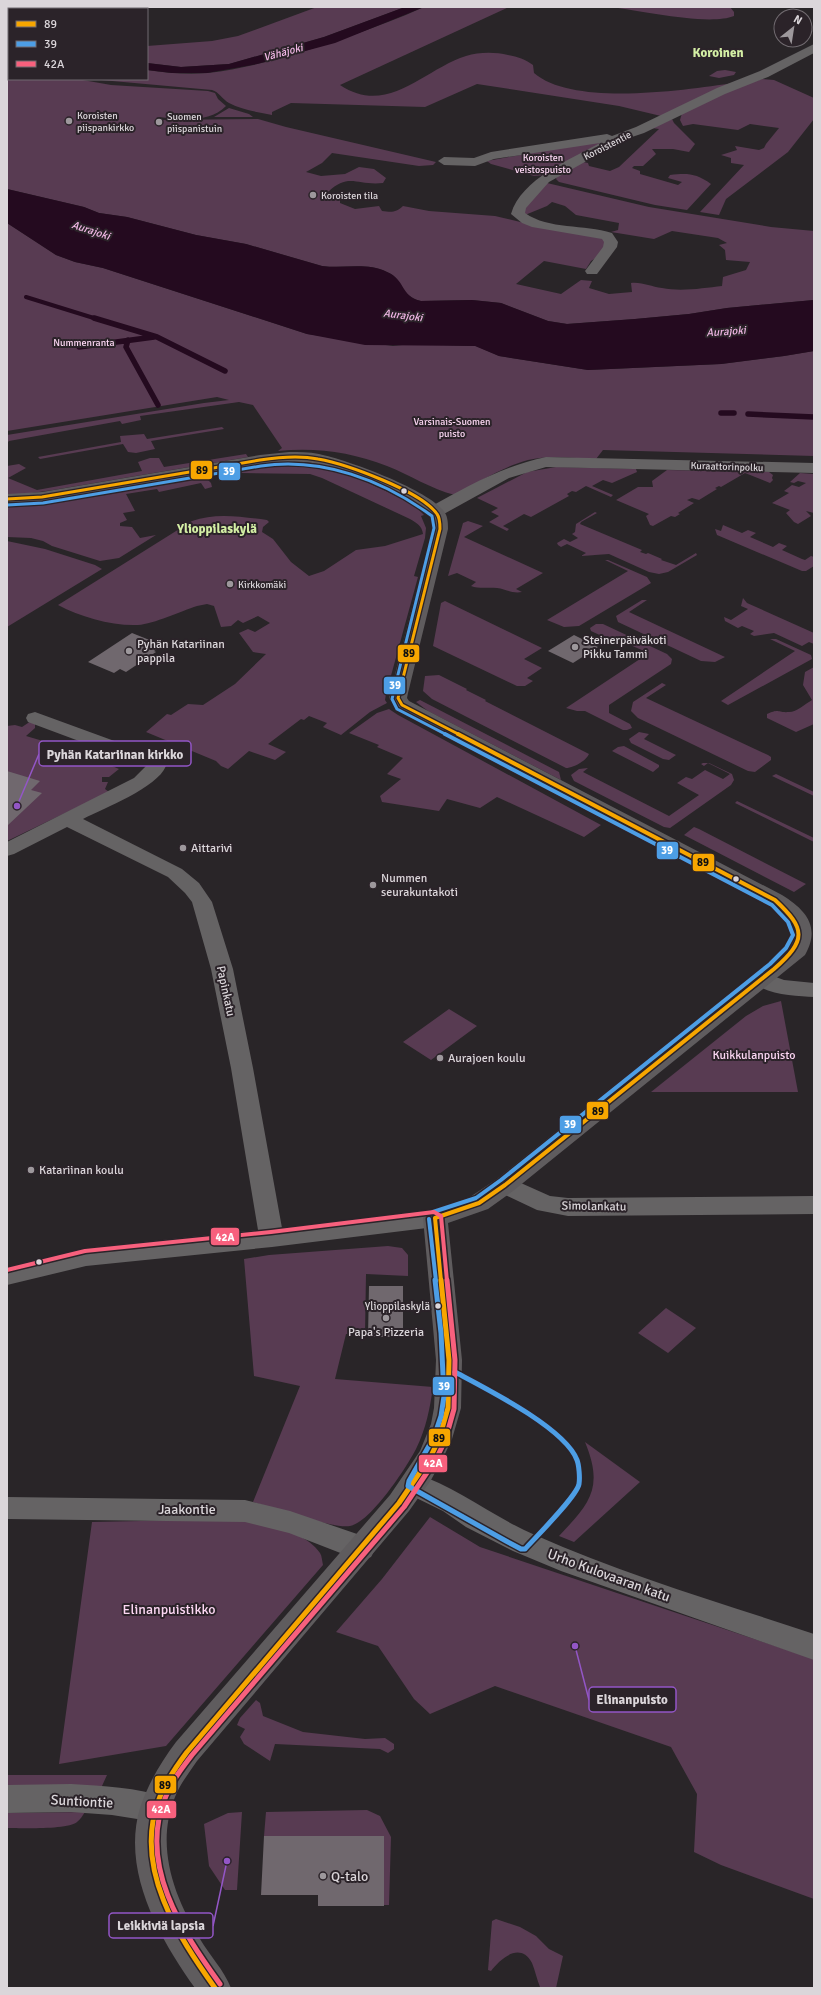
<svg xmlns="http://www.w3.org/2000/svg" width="821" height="1995" viewBox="0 0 821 1995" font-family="Signika,sans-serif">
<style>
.green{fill:#583b52}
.water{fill:#240a1f}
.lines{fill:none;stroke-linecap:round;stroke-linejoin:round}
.stream-far1{stroke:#240a1f;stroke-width:4}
.stream{stroke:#240a1f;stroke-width:5.5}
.building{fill:#70686e}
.street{fill:#656364;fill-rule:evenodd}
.secondary{fill:#5f5c5e;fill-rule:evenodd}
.bus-1-far2-casing{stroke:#2b2329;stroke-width:5.5}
.bus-1-far1-casing{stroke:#2b2329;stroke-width:7}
.bus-1-casing{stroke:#2b2329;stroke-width:8}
.bus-2-far2-casing{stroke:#2b2329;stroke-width:5.5}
.bus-2-far1-casing{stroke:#2b2329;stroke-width:7}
.bus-2-casing{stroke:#2b2329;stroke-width:8}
.bus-3-far1-casing{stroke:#2b2329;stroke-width:7}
.bus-3-casing{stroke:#2b2329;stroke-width:8}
.bus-1-far2{stroke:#f7a600;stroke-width:3}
.bus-1-far1{stroke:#f7a600;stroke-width:4}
.bus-1{stroke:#f7a600;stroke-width:5}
.bus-2-far2{stroke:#4d9ee5;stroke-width:3}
.bus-2-far1{stroke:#4d9ee5;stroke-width:4}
.bus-2{stroke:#4d9ee5;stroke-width:5}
.bus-3-far1{stroke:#f8607d;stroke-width:4}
.bus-3{stroke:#f8607d;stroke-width:5}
.poi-dot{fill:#9d989c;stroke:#2b2329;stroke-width:1.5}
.bus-dot{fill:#dbd6da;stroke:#2b2329;stroke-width:1.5}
.labels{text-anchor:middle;stroke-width:4;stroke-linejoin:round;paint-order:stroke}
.far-poi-label{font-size:10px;fill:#dbd6da;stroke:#2b2329;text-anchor:start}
.far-street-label{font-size:10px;fill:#dbd6da;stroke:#2b2329}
.far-park-label{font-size:10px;fill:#fcd7f3;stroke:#2b2329}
.far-water-label{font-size:11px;font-style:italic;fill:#f2b8e6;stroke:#2b2329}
.bus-label{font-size:11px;fill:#dbd6da;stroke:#2b2329;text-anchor:end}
.poi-label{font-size:12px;fill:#dbd6da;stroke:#2b2329;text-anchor:start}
.street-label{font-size:12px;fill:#dbd6da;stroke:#2b2329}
.park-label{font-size:12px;fill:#fcd7f3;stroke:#2b2329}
.far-district-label{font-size:13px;font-weight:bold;fill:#d4efa5;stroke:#2b2329}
.near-street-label{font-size:14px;fill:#dbd6da;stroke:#2b2329}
.near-park-label{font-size:14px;fill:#fcd7f3;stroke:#2b2329}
.near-poi-label{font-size:14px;fill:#dbd6da;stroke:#2b2329;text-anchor:start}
.leader{fill:none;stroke:#9356c6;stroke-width:1.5}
.callout-dot{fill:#9356c6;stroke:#2b2329;stroke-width:1.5}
.callout{fill:#2b2329;stroke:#9356c6;stroke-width:1.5}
.callout-label{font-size:13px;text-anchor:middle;font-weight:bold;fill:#dbd6da}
.line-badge{stroke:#2b2329;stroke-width:1.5}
.badge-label{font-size:11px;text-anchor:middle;font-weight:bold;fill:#fff}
.pale-badge-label{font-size:11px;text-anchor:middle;font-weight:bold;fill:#111}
</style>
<rect width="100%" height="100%" fill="#292528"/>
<!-- green -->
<path class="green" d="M317,7H405L324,37L229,64L181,67L147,63V46L212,41L238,36Z
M424,7H509L340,85C388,117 424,69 466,56C479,52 495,52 508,55C518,57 525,59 533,65L534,73C573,107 685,90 734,83L661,116L619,106L477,84L425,107L291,103L272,112V115C258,112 242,110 229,103C222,99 219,92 212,90L90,79H147V70C167,73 188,75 208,73C257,67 304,52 350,36C375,27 400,18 424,7Z
M612,7H730L734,12V16C709,26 642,11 612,7Z
M9,60V79H77L111,85L208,91L215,93L218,99L226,106C210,123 180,120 159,117L156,118L158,120L258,119L286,127L436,162L433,165L419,166L332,153L322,163L306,172L321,176L345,174L359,167L374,169L386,178L383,183C357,186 349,172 328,192L340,197V203L355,209L379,206L382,211C391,212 396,213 403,206L429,211L495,216L537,226L592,234L607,241L599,256L591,261L586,269L544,261L516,284L561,294L581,280L592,281L589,288L609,294L632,292L631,283C643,282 651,287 662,288C681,292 704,288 722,286L723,277L746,270L750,262L726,260L725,250L719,245L727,243L718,238L672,231L654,239L611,232L618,230L619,223L576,215L565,206L552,202L547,206L525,215L521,211L547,183L649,207L771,227L814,231V300L727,308L689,314L635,319L567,324L548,321L501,303L472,300L421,301C399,296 404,279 387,272C366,262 345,269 322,266L246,244L196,235L127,217L99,213L84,207L7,189V61Z
M725,70L736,72L734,75L719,78L709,76L717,71Z
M762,79L774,80L814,98V119L788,152L726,199L719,215L700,212L744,165L731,163V158L721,155L737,150L735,146L759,150L764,148L766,144L779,128L750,124L738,130L693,124L683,126L680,120L682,113L724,92Z
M229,108L249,114L253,117H214Z
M672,119L674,123L695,144L689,152L673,149H652L656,154L643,166H634L632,168L640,171V174L678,185L682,182L668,178L670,175C687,173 696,173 711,184L687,210L655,205L559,182L556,179L557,176L583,162L588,163L589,166L610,171L619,167L659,129L652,128Z
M614,138L547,175L534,176L491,164L487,161Z
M7,223L56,255L75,262L103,268L307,334L393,346L412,344L476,346L499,356L588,370L721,364L784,356L814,351V456L603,450L596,459C574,458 549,455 528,460C502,467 478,483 455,495C431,489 410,475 387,466C352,452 315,447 278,451L282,448L253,405L239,402L140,416L141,420L122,424L120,421L9,441L7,443V435L204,403L229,400L217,397L7,431Z
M222,427L224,429L151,441L155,449L136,453L128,452L123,444L40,459L38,457L121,442L120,436L144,434L147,439Z
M246,454L248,457L53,490L25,494H7V466L19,464L26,468L8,478L37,490L142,471L138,462L150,458H159L164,467Z
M289,462C326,464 356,477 388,492C401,499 414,504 424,515L421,516L426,528L425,538L414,576L418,577L386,694L385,700L387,703L370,712L341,735L323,727L327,723L309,716L304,720L301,719L268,744L286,752L275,760L249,751L228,769L221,766L216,761L146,732L167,714L171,715L188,704L203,705L235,684L266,654L253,652L239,633L248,629L255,632L270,623L258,616L243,623L238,620L231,626L221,627L214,606L207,604L197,606C181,611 154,624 138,625C111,626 81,617 58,605L192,521C216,512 243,517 267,520L269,522L263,527L262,532L273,539L291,562L309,576L324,571L356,550L385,546L423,534C422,526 417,523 410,519L322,478L310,474L241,473L226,475L225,472V471Z
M556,467L636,469L637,472L612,483L603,480L592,486L613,495L611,497L586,486L576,492L572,491L567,494L569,496L531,517L524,514L503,526L509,529L507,531L489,522L499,516L491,512L498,508L477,498L527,472Z
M667,470L769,472L773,475L772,478L773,480L770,483L745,473L721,487L719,486L715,488L717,489L699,500L692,498L687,500L694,503L678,513L680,514L675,517L671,516L653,526L650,525L646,516L649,514L616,500L638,487H653L652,481Z
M800,473L814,474V513L806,511L811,516L798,524L794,522L786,513L790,510L772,503L789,493L784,491L792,485L799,487L806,483L798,481L794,483L790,482Z
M204,474L210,478L207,479L211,483L212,487L205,489L201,483L159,492L157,489L126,494L135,511L123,513L127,520L120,523V526L132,527L140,538L156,535L119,558L100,561L52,546L43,541L31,538L7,537V505H26Z
M595,512L597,513L581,522L580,524L642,550L640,552L646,554L648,553L662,559L661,560L676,565L696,553L697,555L668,572L659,574L649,572L609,554L581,556L586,553L567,544L561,547L558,545L557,543L564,539L570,542L578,538L572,534L575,532L576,524Z
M468,521L483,526L464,537L543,573L516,589L522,592C512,594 506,589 497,588C488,587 479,589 471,586L476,582L457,573L448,576L463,523Z
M723,525L742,533L748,530L756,533L750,537L773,547L779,543L787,546L782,550L802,559L805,560L811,556L814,557V566L806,571H802L717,535L715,529L721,531Z
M7,541L45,549L95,565L102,569L7,627Z
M605,560H608L647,577L651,583L579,626L564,627L547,620L628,571Z
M743,598L747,603L814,633V644L809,642L802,646L774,633L754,636L750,634L754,631L742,626L738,628L725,621L724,617L731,620L748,609L741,606Z
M642,600H647L629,612L725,657L715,662L701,661L618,622L616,616Z
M445,601L542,648L524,659L542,668L527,678L533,681L525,686H517L433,646L441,603Z
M596,624H603L667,654L672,659L671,664L609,705V713L630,724L632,728L627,730H623L585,711H577L566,708L649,653L623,642L619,644L591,631L590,628Z
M770,639H776L811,655L812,659L728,705L721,701L795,651Z
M814,667V724L796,732L767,718V714C780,708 777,713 789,712C797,712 805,704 812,700L803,685L805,672Z
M439,675L467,689L466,690L486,700L485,701L589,754C586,761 573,768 566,768L432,699L423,691L425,676Z
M662,683L666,685L646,698L768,755L771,757V760L755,772L748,771L638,718L631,711L633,702Z
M420,700L559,772L561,780L428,711L416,702Z
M389,709L398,715L601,825L584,837L497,797L480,808L447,799L439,811L382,802L380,796L401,779L387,774L403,758L377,747L379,745L349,733L377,713Z
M31,721L35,724V728L26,736L77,751L119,769L109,777H102V782H108L105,789L109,792L7,841V726L15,725L22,727Z
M639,732L649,734L644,739L676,755L669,760L663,759L631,743L629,739Z
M624,746L659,765V767L653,772L612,751L618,747Z
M703,763H709L732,774L734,780L731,785L670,828L664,827L574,781L571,775L579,769L588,768L583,772L669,816L699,795L677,783L686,777L692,779L705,770L723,779L730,774L708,763L704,766L701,764Z
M776,774L814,792V796L772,776Z
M737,801L814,838V842L735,803Z
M694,827L699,829L806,884L794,892L684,835Z
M781,1001L798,1092H651L746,1016L763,1006Z
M449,1009L477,1026L431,1060L403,1042Z
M388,1246L402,1248L408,1255V1276L366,1274L365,1334H346L335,1379L433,1387C430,1408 426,1429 416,1449C407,1467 370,1523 350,1526C333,1529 273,1508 253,1502L300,1386L254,1376L244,1259L269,1255Z
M666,1308L696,1328L668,1353L638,1333Z
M585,1442L640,1482L574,1542L559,1536C590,1503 604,1488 585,1442Z
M430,1517L480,1547L814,1659V1899L721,1865L694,1852L697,1794L671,1747L495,1686L430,1714L414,1699L378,1646L336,1632L382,1579Z
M240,1519C263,1524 306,1531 320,1553C322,1556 322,1561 323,1565L166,1746L59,1764L92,1522Z
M256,1700L260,1703L263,1716L303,1732L365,1739L385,1738L394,1744V1749L388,1753L380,1749L275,1744L270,1761L244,1744L240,1737L245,1729L237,1725L240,1718Z
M7,1775H107L102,1786L98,1787H7Z
M367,1810L380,1816L391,1837L389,1905H384V1836H264L266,1812Z
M85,1812C83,1815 80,1820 77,1822C68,1830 20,1828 7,1828V1813Z
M242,1812L237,1890H225L209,1866L204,1824L228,1813Z
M496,1919L520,1927L536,1936L549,1949L563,1956L556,1988L540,1987C537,1980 535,1970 532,1963C520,1941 500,1959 491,1971L488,1970L492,1921Z"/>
<!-- water -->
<path class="water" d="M405,7H424L335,43L257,64L207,73H172L147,70V63L181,67L229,64L324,37Z
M7,189L84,207L99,213L127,217L196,235L246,244L322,266C345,269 366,262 387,272C406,280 400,296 421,301L472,300L501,303L548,321L567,324L635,319L689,314L727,308L814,300V351L784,356L721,364L588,370L499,356L475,346L365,345L307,334L103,268L75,262L56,255L7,223Z"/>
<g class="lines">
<!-- stream-far1 -->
<path class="stream-far1" d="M7,7H9
M26,297L97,319"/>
<!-- stream -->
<path class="stream" d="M94,318L157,337L225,371
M128,340L126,347L158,405
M79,347L154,337
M721,413H734
M748,414L814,417"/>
</g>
<!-- building -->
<path class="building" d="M132,633L162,645L154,651L156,652L126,672L120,669L114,673L88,662Z
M574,635L598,647L573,663L548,651Z
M7,771L40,781L31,790L42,793L7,826Z
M369,1286H403V1337H368Z
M264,1836H384V1906H318V1895H261Z"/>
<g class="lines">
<!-- street -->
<path class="street" d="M814,44V53L768,77L725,94L644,133L626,139L549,182L526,208L525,213C549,230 584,224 612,233L618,242L617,247L597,274H587L585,271L603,247L604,242L602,239L532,227L522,223L511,214C521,179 571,159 600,143L494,159L475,166L444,165L438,161L444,157L474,158L491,152L607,134L612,136L636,127L717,88L760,71Z
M546,457L814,463V473L546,467L509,478L442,515L436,516L430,515L428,511L430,507C468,486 503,466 546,457Z
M35,712L161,758L166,766C157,788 104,808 83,819L182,869L199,883L212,902L233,969L253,1068L282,1228L435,1209L444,1212L447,1218L444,1224L435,1227L272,1247L86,1266L7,1285V1267L86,1248L258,1230L231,1068L211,969L192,902L185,893L168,877L67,827L14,854L7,856V842L134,778L146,766L28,722L26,718L28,714Z
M762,972L784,980L814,983V997C796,996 762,995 751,979L754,974Z
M505,1176L550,1196L568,1198L814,1196V1214L568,1216L537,1210L497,1191L493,1185L497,1179Z
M414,1473C457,1487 493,1517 535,1535C625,1575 721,1603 814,1634V1660L561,1571L513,1551L466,1527L443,1511L404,1492L400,1484L404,1476Z
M7,1497L245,1500L290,1511L360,1535L371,1541L375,1549L371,1557L361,1561L289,1533L245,1522L7,1519Z
M71,1784C103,1786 137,1787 167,1798L171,1808L167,1818L156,1822L112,1815L71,1812L7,1813V1785Z"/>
<!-- secondary -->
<path class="secondary" d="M289,452C299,452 309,452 319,454C348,460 423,488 442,509C448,515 448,522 448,529L408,693L407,698L409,701L782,895C806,910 821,927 805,955L513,1191L488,1209L448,1223L462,1360L461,1408L452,1439L444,1456L431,1480L409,1511L197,1761C189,1773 180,1784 175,1797C155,1846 174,1897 200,1939C210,1956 224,1970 231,1988H195C160,1939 121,1871 140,1808C148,1784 161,1762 176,1742L390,1495L420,1451L431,1424L434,1408L436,1360L423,1218L426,1212L470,1197L497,1179L788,946C797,926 784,915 768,905L395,709L389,698L432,529L430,515C405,495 350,470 318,464C299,460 279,462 260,465L42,502L7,504V494L42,492L260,455Z"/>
<!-- bus-1-far2 casing -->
<g class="bus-1-far2-casing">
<path id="bus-1-far2" d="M7,499L42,497L260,460C279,457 299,455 318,459C346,464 421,491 437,514C440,518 440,524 440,529L398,698L402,705L460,735"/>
</g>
<!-- bus-1-far1 casing -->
<g class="bus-1-far1-casing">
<path id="bus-1-far1" d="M435,1218L479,1203L505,1185L774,969C807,940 806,929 775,900L458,734
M435,1218L441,1281"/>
</g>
<!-- bus-1 casing -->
<g class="bus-1-casing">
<path id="bus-1" d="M215,1988C178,1936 134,1869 158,1802C164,1784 175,1768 187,1752L399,1503L431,1456L439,1439L448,1408L449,1360L441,1280"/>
</g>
<!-- bus-2-far2 casing -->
<g class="bus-2-far2-casing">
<path id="bus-2-far2" d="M7,505L43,503L261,466C322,457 383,480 432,516L434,528L392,699L397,709L447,735"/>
</g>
<!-- bus-2-far1 casing -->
<g class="bus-2-far1-casing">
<path id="bus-2-far1" d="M433,1212L476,1198L501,1180L770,964L786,948L793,935L788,922L772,905L445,734
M429,1219L436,1281"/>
</g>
<!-- bus-2 casing -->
<g class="bus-2-casing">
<path id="bus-2" d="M435,1280L441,1333L444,1396L441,1416L434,1437L409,1481L408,1486L506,1541L521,1549H525C535,1538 577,1496 579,1484C580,1478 579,1465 577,1460C565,1428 485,1388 455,1372"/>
</g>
<!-- bus-3-far1 casing -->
<g class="bus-3-far1-casing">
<path id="bus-3-far1" d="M7,1270L85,1251L271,1232L434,1212L441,1216L447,1281"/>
</g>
<!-- bus-3 casing -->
<g class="bus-3-casing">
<path id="bus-3" d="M220,1984C182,1931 137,1864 166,1796C172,1781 182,1768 192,1755L404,1507L436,1459L445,1441L454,1409L455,1360L447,1280"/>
</g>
<!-- bus-1-far2 -->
<use href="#bus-1-far2" class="bus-1-far2"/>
<!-- bus-1-far1 -->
<use href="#bus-1-far1" class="bus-1-far1"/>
<!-- bus-1 -->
<use href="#bus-1" class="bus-1"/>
<!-- bus-2-far2 -->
<use href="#bus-2-far2" class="bus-2-far2"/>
<!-- bus-2-far1 -->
<use href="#bus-2-far1" class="bus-2-far1"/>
<!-- bus-2 -->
<use href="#bus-2" class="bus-2"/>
<!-- bus-3-far1 -->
<use href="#bus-3-far1" class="bus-3-far1"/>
<!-- bus-3 -->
<use href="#bus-3" class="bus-3"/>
</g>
<!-- markers -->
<g class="poi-dot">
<circle cx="69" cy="121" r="4"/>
<circle cx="159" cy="122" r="4"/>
<circle cx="313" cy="195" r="4"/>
<circle cx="230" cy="584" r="4"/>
<circle cx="575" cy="647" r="4"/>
<circle cx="129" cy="651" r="4"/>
<circle cx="183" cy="848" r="4"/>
<circle cx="373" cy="885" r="4"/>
<circle cx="440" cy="1058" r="4"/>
<circle cx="31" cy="1170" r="4"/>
<circle cx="386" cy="1318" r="4"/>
<circle cx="323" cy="1876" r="4"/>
</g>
<g class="bus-dot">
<circle cx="404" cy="491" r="3.5"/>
<circle cx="736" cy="879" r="3.5"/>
<circle cx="39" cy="1262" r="3.5"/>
<circle cx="438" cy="1306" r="3.5"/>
</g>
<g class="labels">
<!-- far-poi labels -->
<g class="far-poi-label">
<text x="77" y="119">Koroisten<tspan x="77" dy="12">piispankirkko</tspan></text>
<text x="167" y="120">Suomen<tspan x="167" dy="12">piispanistuin</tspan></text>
<text x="321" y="199">Koroisten tila</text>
<text x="238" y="588">Kirkkomäki</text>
</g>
<!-- far-street labels -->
<g class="far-street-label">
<text transform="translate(607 145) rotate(-27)" y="4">Koroistentie</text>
<text transform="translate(727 466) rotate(2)" y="4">Kuraattorinpolku</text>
</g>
<!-- far-park labels -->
<g class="far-park-label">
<text x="543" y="161">Koroisten<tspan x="543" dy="12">veistospuisto</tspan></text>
<text x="84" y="346">Nummenranta</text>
<text x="452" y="425">Varsinais-Suomen<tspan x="452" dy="12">puisto</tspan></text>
</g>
<!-- far-water labels -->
<g class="far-water-label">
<text transform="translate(283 52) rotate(-15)" y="4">Vähäjoki</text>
<text transform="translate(91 230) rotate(18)" y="4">Aurajoki</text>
<text transform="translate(403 315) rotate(7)" y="4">Aurajoki</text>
<text transform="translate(726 331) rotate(-4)" y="4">Aurajoki</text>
</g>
<!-- bus labels -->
<g class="bus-label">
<text x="430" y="1310">Ylioppilaskylä</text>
</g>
<!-- poi labels -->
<g class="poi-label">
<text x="583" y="644">Steinerpäiväkoti<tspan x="583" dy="14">Pikku Tammi</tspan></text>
<text x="137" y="648">Pyhän Katariinan<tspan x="137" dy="14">pappila</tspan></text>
<text x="191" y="852">Aittarivi</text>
<text x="381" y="882">Nummen<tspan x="381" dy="14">seurakuntakoti</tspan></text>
<text x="448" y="1062">Aurajoen koulu</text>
<text x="39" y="1174">Katariinan koulu</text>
<text x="386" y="1336" text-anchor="middle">Papa's Pizzeria</text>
</g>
<!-- street labels -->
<g class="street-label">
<text transform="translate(226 991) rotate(78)" y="4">Papinkatu</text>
<text transform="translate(594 1206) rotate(1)" y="4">Simolankatu</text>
</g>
<!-- park labels -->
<g class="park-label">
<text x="754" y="1059">Kuikkulanpuisto</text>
</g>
<!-- far-district labels -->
<g class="far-district-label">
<text x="718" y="57">Koroinen</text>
<text x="217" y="533">Ylioppilaskylä</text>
</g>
<!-- near-street labels -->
<g class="near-street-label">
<text x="187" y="1514">Jaakontie</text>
<text transform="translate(609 1575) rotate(20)" y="5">Urho Kulovaaran katu</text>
<text transform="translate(82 1801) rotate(3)" y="5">Suntiontie</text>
</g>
<!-- near-park labels -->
<g class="near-park-label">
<text x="169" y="1614">Elinanpuistikko</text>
</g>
<!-- near-poi labels -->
<g class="near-poi-label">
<text x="331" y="1881">Q-talo</text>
</g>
</g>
<!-- callouts -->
<path class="leader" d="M17 806L39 754M575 1646L589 1700M227 1861L213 1926"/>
<g class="callout-dot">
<circle cx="17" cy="806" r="4"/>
<circle cx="575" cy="1646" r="4"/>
<circle cx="227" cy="1861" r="4"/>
</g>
<g class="callout">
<rect x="39" y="741" width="152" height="25" rx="4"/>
<rect x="589" y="1687" width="87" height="25" rx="4"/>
<rect x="109" y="1913" width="104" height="25" rx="4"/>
</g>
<g class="callout-label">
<text x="115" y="759">Pyhän Katariinan kirkko</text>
<text x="632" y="1704">Elinanpuisto</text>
<text x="161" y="1930">Leikkiviä lapsia</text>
</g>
<g class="line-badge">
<rect x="190" y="460" width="23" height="20" rx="4" fill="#f7a600"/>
<rect x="218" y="462" width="23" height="19" rx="4" fill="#4d9ee5"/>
<rect x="397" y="644" width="23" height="19" rx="4" fill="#f7a600"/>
<rect x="383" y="676" width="23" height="19" rx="4" fill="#4d9ee5"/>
<rect x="656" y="841" width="23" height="19" rx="4" fill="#4d9ee5"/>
<rect x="692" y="853" width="23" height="19" rx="4" fill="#f7a600"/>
<rect x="586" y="1101" width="23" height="19" rx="4" fill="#f7a600"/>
<rect x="559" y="1115" width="23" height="19" rx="4" fill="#4d9ee5"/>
<rect x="210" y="1227" width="30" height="19" rx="4" fill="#f8607d"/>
<rect x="432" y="1376" width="23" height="20" rx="4" fill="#4d9ee5"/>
<rect x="428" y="1428" width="23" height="19" rx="4" fill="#f7a600"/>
<rect x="418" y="1454" width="30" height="19" rx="4" fill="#f8607d"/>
<rect x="154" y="1775" width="23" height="19" rx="4" fill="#f7a600"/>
<rect x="146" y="1800" width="31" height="19" rx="4" fill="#f8607d"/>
</g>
<g class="badge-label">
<text x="229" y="475">39</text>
<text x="395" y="689">39</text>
<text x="667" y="854">39</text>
<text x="570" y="1128">39</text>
<text x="225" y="1241">42A</text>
<text x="444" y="1390">39</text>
<text x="433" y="1467">42A</text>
<text x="161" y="1813">42A</text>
</g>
<g class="pale-badge-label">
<text x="202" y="474">89</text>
<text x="409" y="657">89</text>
<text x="703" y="866">89</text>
<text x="598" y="1115">89</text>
<text x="439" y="1442">89</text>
<text x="165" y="1789">89</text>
</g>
<!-- border -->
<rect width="821" height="1995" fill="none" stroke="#dbd6da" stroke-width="16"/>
<!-- legend -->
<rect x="8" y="8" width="140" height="72" fill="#2b2329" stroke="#716b70"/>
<rect x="16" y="21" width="20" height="6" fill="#f7a600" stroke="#716b70"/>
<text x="44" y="28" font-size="12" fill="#dbd6da">89</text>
<rect x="16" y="41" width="20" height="6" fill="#4d9ee5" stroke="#716b70"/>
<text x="44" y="48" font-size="12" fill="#dbd6da">39</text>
<rect x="16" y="61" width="20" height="6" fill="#f8607d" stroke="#716b70"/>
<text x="44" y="68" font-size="12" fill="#dbd6da">42A</text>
<!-- north arrow -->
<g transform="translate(793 28) rotate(30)"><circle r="19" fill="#2b2329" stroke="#716b70"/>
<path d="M0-3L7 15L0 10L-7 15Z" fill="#9d989c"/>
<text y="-6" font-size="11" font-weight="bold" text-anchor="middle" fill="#dbd6da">N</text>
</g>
</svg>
